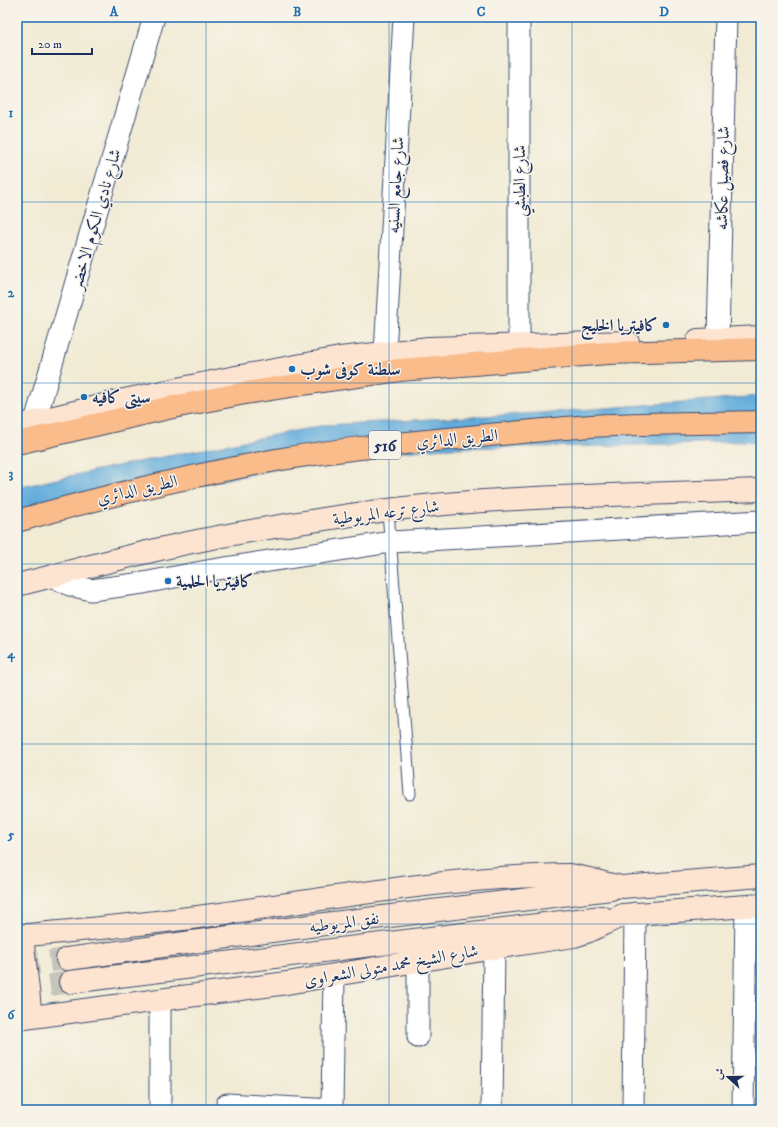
<svg xmlns="http://www.w3.org/2000/svg" width="778" height="1127" viewBox="0 0 778 1127" font-family="'IM FELL DW Pica',Amiri,serif">
<style>
.water{fill:#64addc;stroke:#406e9d}
.lines{fill:none;stroke-linecap:round;stroke-linejoin:round}
.secondary-tunnel{stroke:#c6c5bc;stroke-width:22;stroke-dasharray:22 11;stroke-linecap:butt}
.lane-casing{stroke:#3b4b70;stroke-width:13}
.street-casing{stroke:#3b4b70;stroke-width:23}
.secondary-casing{stroke:#3b4b70;stroke-width:24}
.highway-casing{stroke:#3b4b70;stroke-width:24}
.lane{stroke:#fff;stroke-width:11}
.street{stroke:#fff;stroke-width:21}
.secondary{stroke:#fde4d1;stroke-width:22}
.highway{stroke:#fabc8b;stroke-width:22}
.grid{fill:none;stroke:#1f6fb2;stroke-width:1;stroke-opacity:0.55}
.poi-dot{fill:#1f6fb2;stroke:#f7f3e8;stroke-width:1.5}
.labels{text-anchor:middle;stroke-width:3;stroke-linejoin:round;paint-order:stroke}
.shield{fill:#f7f3e8;stroke:#5d6a87;stroke-width:1}
.shield-label{font-size:16px;font-weight:bold;fill:#1b2f5e}
.street-label{font-size:17px;fill:#1b2f5e;stroke:#f7f3e8}
.poi-label{font-size:17px;font-weight:bold;fill:#1b2f5e;stroke:#f7f3e8;text-anchor:start}
.neatline{fill:none;stroke:#1f6fb2;stroke-width:1.5}
.grid-label{font-size:13px;text-anchor:middle;font-weight:bold;fill:#1f6fb2}
</style>
<rect width="100%" height="100%" fill="#f7f3e8"/>
<filter id="ink" filterUnits="userSpaceOnUse"><feTurbulence type="fractalNoise" baseFrequency=".025" numOctaves="2"/><feDisplacementMap in="SourceGraphic" scale="8" xChannelSelector="R" yChannelSelector="G"/><feConvolveMatrix kernelMatrix="1 2 1 2 8 2 1 2 1" color-interpolation-filters="sRGB"/></filter>
<filter id="wash" filterUnits="userSpaceOnUse"><feTurbulence type="fractalNoise" baseFrequency=".012" numOctaves="4" result="noise"/><feDisplacementMap in="SourceGraphic" scale="16" xChannelSelector="R" yChannelSelector="G"/><feGaussianBlur stdDeviation="0.9" result="paint"/><feColorMatrix in="noise" values="0 0 0 0 0 0 0 0 0 0 0 0 0 0 0 0 0 1.4 0 .05"/><feComposite in="paint" operator="in"/></filter>
<g filter="url(#wash)">
<rect width="100%" height="100%" fill="#f1ebd4"/>
<!-- water -->
<path class="water" d="M761,396V441L604,446L443,448L318,461L17,521V488L102,469L325,425L540,413Z"/>
</g>
<g filter="url(#ink)">
<g class="lines">
<!-- secondary-tunnel -->
<path class="secondary-tunnel" d="M17,966L67,959
M17,990L70,982"/>
<!-- lane casing -->
<g class="lane-casing">
<path id="lane" d="M388,511L410,794"/>
</g>
<!-- street casing -->
<g class="street-casing">
<path id="street" d="M519,17V345
M718,339L726,17
M385,353L404,17
M35,421L154,17
M52,576L70,585L91,590L143,583L212,570L391,542L761,521
M418,960V1037
M227,1104L332,1110
M160,1110V1001
M332,1110L334,975
M492,1110L494,948
M633,1110L635,913
M743,1110L746,907"/>
</g>
<!-- secondary casing -->
<g class="secondary-casing">
<path id="secondary" d="M698,340L761,337
M17,426L129,399L236,377L340,358L429,348L628,342
M17,585C65,573 112,560 160,549C230,533 301,522 372,512C501,495 632,495 761,490
M17,936C82,930 148,924 213,915C331,898 449,877 568,875C586,877 603,884 622,887L761,876
M22,936L31,1017
M67,959L317,925L611,889
M70,982L602,917
M17,1019L287,983L494,948L574,936L589,931L623,915L761,905"/>
</g>
<!-- highway casing -->
<g class="highway-casing">
<path id="highway" d="M17,443L168,408L245,393L323,381L400,370L608,353L761,349
M17,521C105,496 192,475 282,459C354,447 427,441 500,434C538,431 576,426 613,425C663,423 712,423 761,422"/>
</g>
<!-- lane -->
<use href="#lane" class="lane"/>
<!-- street -->
<use href="#street" class="street"/>
<!-- secondary -->
<use href="#secondary" class="secondary"/>
<!-- highway -->
<use href="#highway" class="highway"/>
</g>
</g>
<!-- grid -->
<path class="grid" d="M206,17V1110M389,17V1110M572,17V1110M17,202H761M17,383H761M17,564H761M17,744H761M17,924H761"/>
<!-- markers -->
<g class="poi-dot">
<circle cx="666" cy="325" r="4"/>
<circle cx="292" cy="369" r="4"/>
<circle cx="84" cy="397" r="4"/>
<circle cx="168" cy="581" r="4"/>
</g>
<g class="labels">
<!-- shield labels -->
<rect class="shield" x="369" y="431" width="32" height="28" rx="3"/>
<g class="shield-label">
<text x="385" y="451">516</text>
</g>
<!-- street labels -->
<g class="street-label">
<text transform="translate(722 178) rotate(-89)" y="6">شارع فصيل عكاشه</text>
<text transform="translate(519 181) rotate(-90)" y="6">شارع الطبشي</text>
<text transform="translate(395 185) rotate(-87)" y="6">شارع جامع السنيه</text>
<text transform="translate(95 219) rotate(-74)" y="6">شارع نادي الكوم الاخضر</text>
<text transform="translate(457 438) rotate(-5)" y="6">الطريق الدائري</text>
<text transform="translate(137 489) rotate(-13)" y="6">الطريق الدائري</text>
<text transform="translate(386 512) rotate(-7)" y="6">شارع ترعه المريوطية</text>
<text transform="translate(344 922) rotate(-7)" y="6">نفق المريوطيه</text>
<text transform="translate(391 965) rotate(-10)" y="6">شارع الشيخ محمد متولى الشعراوى</text>
</g>
<!-- poi labels -->
<g class="poi-label">
<text x="658" y="331" text-anchor="end">كافيتريا الخليج</text>
<text x="300" y="375">سلطنة كوفى شوب</text>
<text x="92" y="403">سيتى كافيه</text>
<text x="176" y="587">كافيتريا الحلمية</text>
</g>
</g>
<!-- margin -->
<rect width="778" height="1127" fill="none" stroke="#f7f3e8" stroke-width="44"/>
<!-- north arrow -->
<g transform="translate(728 1077) rotate(291)" stroke="#f7f3e8" stroke-width="3" paint-order="stroke">
<path d="M0-3L7 15L0 10L-7 15Z" fill="#1b2f5e"/>
<text y="-6" font-size="11" font-weight="bold" text-anchor="middle" fill="#1b2f5e">ش</text>
</g>
<!-- scale -->
<path d="M32 48v6h60v-6" fill="none" stroke="#1b2f5e" stroke-width="2"/>
<text x="38" y="48" font-size="12" fill="#1b2f5e" stroke="#f7f3e8" stroke-width="3" paint-order="stroke">20 m</text>
<rect x="22" y="22" width="734" height="1083" class="neatline"/>
<g class="grid-label">
<text x="114" y="16">A</text>
<text x="297" y="16">B</text>
<text x="481" y="16">C</text>
<text x="664" y="16">D</text>
<text x="11" y="117">1</text>
<text x="11" y="297">2</text>
<text x="11" y="478">3</text>
<text x="11" y="658">4</text>
<text x="11" y="839">5</text>
<text x="11" y="1019">6</text>
</g>
</svg>
